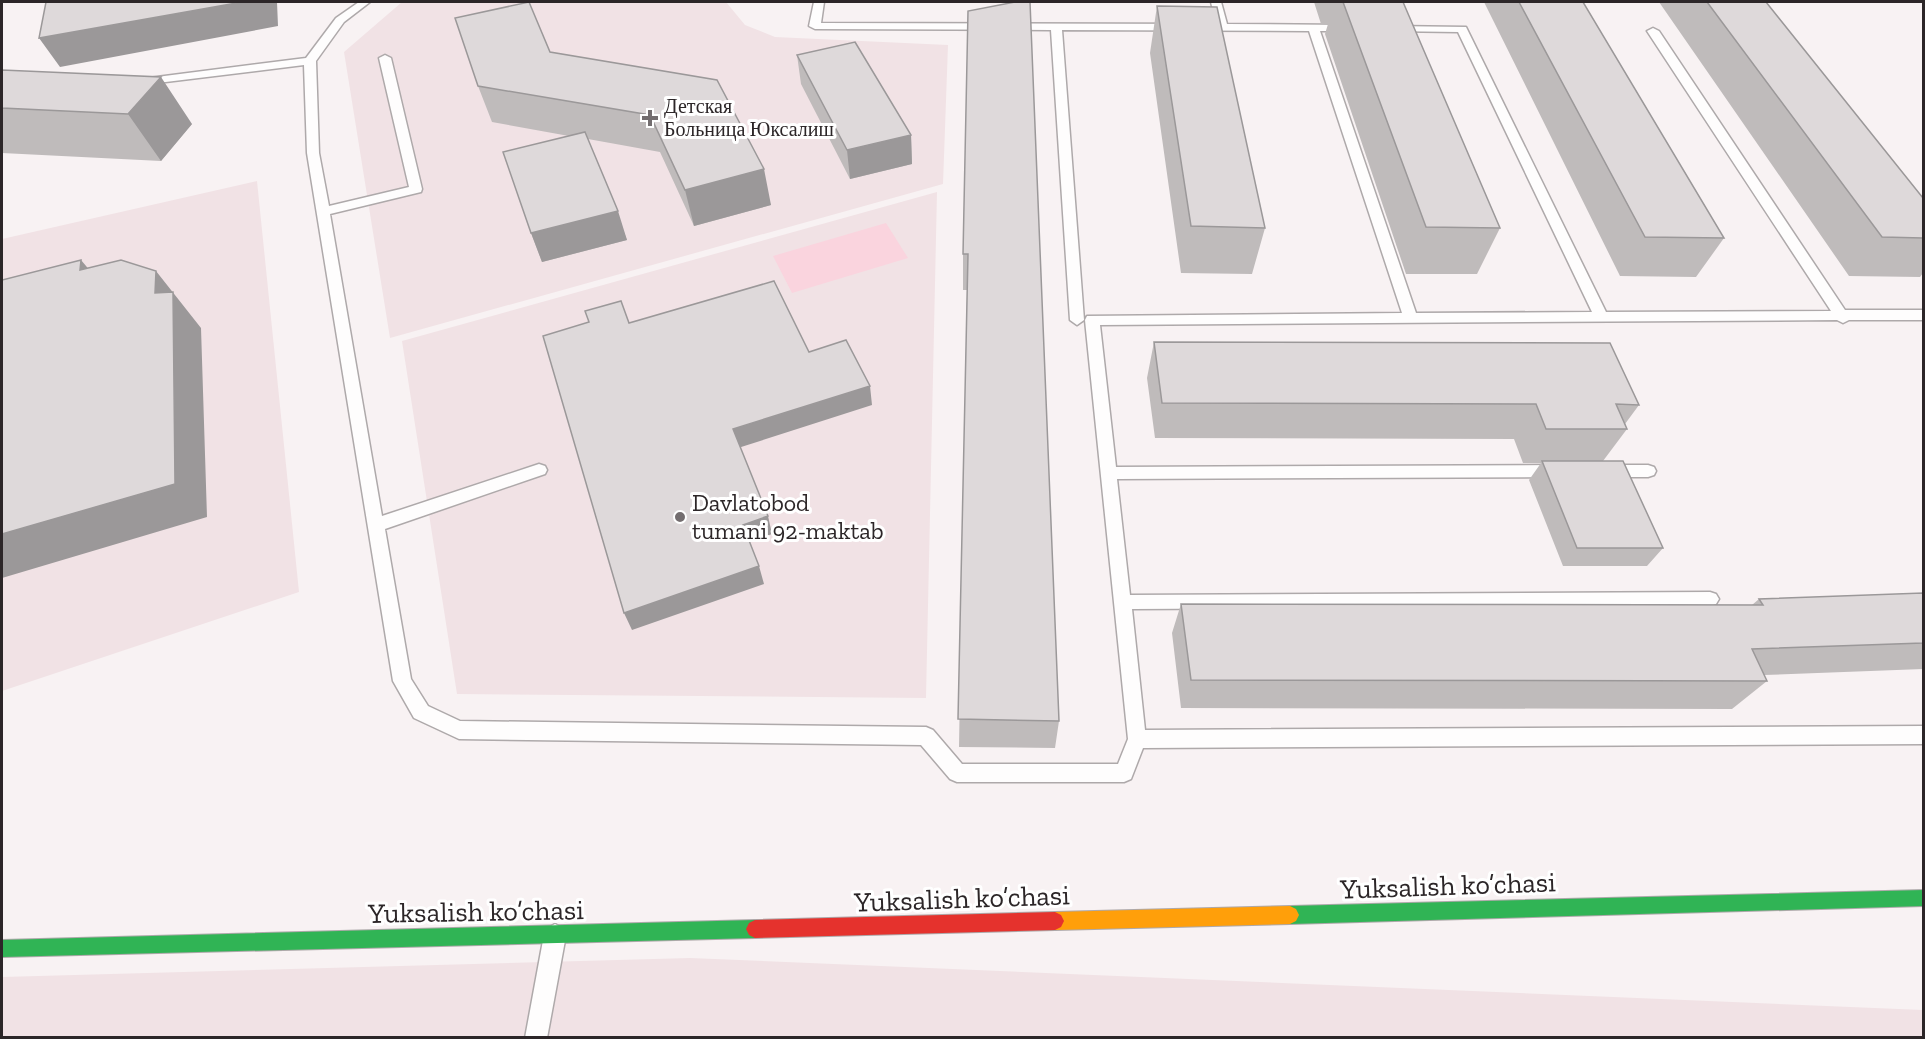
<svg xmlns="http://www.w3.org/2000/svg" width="1925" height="1039" viewBox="0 0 1925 1039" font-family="'Zilla Slab',serif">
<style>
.built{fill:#f1e2e5}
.green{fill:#fad4de}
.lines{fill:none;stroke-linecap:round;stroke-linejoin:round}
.lane-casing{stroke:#aea9aa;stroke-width:3}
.fast-casing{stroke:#aea9aa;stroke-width:2}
.slow-casing{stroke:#aea9aa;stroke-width:2}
.jam-casing{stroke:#aea9aa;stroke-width:2}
.lane{fill:#fefdfd;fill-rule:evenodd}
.fast{fill:#30b455;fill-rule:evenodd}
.slow{fill:#ff9f0a;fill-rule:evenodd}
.jam{fill:#e5322d;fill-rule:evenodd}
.wall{fill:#bfbbbb}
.shaded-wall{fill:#9b9899}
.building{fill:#ded9da;stroke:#9b9899;stroke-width:1.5}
.poi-dot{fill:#736d6f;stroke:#fff;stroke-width:2}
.labels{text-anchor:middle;stroke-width:6;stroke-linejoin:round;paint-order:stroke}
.far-poi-label{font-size:20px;fill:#2c2628;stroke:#fff;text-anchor:start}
.poi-label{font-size:24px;fill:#2c2628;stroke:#fff;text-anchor:start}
.near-street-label{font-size:28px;fill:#2c2628;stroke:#fff}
</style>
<rect width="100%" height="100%" fill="#f8f2f3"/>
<!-- built -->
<path class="built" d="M402,2H726L745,25L775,37L948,45L943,184L390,338L344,52Z
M257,181L299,592L2,691V239Z
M937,192L926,698L457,694L402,341Z
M690,958L1923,1010L1924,1037L2,1038V977Z"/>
<!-- green -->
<path class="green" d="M886,223L908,258L792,293L773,256Z"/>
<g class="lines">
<!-- lane casing -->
<g class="lane-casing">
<path id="lane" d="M359,2H370L344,22L316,61L319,153L329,206L409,187L379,58L385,55L391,58L422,189L421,192L330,214L382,516L539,464L545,466L547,470L545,474L385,529L411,679L428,706L460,721L926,727L933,730L962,764H1118L1128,739L1085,320L1087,316L1402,313L1309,31L1062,30L1084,320L1077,325L1070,320L1051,30L815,29L809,26L814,2H824L821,23L1216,24L1211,2H1221L1227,24L1348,25L1354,28L1348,31H1320L1416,313L1592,312L1458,32L1387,31V27L1391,26L1466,27L1606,312L1831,311L1647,31L1653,28L1659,31L1845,310H1924V320H1849L1843,323L1837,320L1100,325L1116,467L1557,465L1563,467L1565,471L1563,475L1557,477L1117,479L1130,595L1710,592L1716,594L1719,599L1716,604L1710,606L1132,609L1145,730L1924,726V744L1143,748L1131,779L1124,782H957L950,779L921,745L459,739L414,718L393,681L307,153L304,65L141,85L135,82L141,79L306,58L336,18Z
M1606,465H1648L1654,467L1656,471L1654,475L1648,477H1606L1600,475L1598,471L1600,467Z
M555,924L562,928L566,935L547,1038H525L544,935L548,928Z"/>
</g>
<!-- fast casing -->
<g class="fast-casing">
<path id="fast" d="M1924,890V906L1290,924L1284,921L1281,915L1284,909L1290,906Z
M755,920L761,923L764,929L761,935L755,938L2,957V940Z"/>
</g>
<!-- slow casing -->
<g class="slow-casing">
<path id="slow" d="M1290,906L1296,909L1299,915L1296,921L1290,924L1055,930L1049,927L1046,921L1049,915L1055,912Z"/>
</g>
<!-- jam casing -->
<g class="jam-casing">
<path id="jam" d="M1055,912L1061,915L1064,921L1061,927L1055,930L755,938L749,935L746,929L749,923L755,920Z"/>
</g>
<!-- lane -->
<use href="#lane" class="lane"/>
<!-- fast -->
<use href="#fast" class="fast"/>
<!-- slow -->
<use href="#slow" class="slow"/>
<!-- jam -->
<use href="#jam" class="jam"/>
</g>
<!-- wall -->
<path class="wall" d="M1314,2H1403L1500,228L1477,274H1406L1325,34L1328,24H1321Z
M1484,2H1583L1724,238L1696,277L1620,276Z
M1659,2H1766L1923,198V273L1920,277L1849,276Z
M1157,6L1265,228L1252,274L1181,273L1150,53Z
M968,11L1059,721L1055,748L959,747L967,290H963V254Z
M550,52L717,80L771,205L694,226L660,152L588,139L627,240L542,262L531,233L569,136L492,122L478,86Z
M797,55L911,135L912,164L850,179L801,84Z
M2,70L192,124L161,161L2,153Z
M1154,342L1639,405L1625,424L1627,429L1603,461L1663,548L1647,566H1563L1529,480L1541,463H1523L1514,439L1155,438L1147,378Z
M1923,593V669L1764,675L1767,681L1732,709L1181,708L1172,633L1181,604L1752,605L1759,599Z"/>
<!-- shaded-wall -->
<path class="shaded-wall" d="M242,2H277L278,26L60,67L39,38Z
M161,77L192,124L161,161L128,114Z
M911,135L912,164L850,179L847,150Z
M764,169L771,205L694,226L685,190Z
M618,211L627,240L542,262L531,233Z
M81,260L112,297L80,270Z
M156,271L201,328L207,517L2,578V534L155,293Z
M870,386L872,405L738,448L733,429Z
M768,516L772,534L748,543L743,525Z
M759,566L764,584L632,630L624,613Z"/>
<!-- building -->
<path class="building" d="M46,2H242L39,38Z
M529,2L550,52L717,80L764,169L685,190L650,115L478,86L455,18Z
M1015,2H1030L1059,721L958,719L968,254H963L968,11Z
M1343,2H1403L1500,228L1426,227Z
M1519,2H1583L1724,238L1645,237Z
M1707,2H1766L1923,198V238L1882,237Z
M1157,6L1217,7L1265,228L1191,226Z
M855,42L911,135L847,150L797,55Z
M2,70L161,77L128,114L2,108Z
M585,132L618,211L531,233L503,152Z
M81,260L80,270L121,260L156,271L155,293L173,292L175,484L2,534V280Z
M774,281L809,352L846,340L870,386L733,429L768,516L743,525L759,566L624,613L543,336L589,322L585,311L621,301L629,323Z
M1154,342L1610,343L1639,405L1616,404L1627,429H1546L1536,404L1162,403Z
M1542,461H1623L1663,548H1577Z
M1923,593V643L1752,649L1767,681L1191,680L1181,604L1763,605L1759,599Z"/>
<!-- markers -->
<g class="poi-dot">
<path d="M647 109h6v6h6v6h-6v6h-6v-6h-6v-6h6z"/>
<circle cx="680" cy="517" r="6"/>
</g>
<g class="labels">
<!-- far-poi labels -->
<g class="far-poi-label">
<text x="664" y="113">Детская<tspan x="664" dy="23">Больница Юксалиш</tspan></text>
</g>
<!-- poi labels -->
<g class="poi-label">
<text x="692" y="511">Davlatobod<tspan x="692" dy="28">tumani 92-maktab</tspan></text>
</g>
<!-- near-street labels -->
<g class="near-street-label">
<text transform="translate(1448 885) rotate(-2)" y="10">Yuksalish ko’chasi</text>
<text transform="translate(962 898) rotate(-2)" y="10">Yuksalish ko’chasi</text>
<text transform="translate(476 911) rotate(-1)" y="10">Yuksalish ko’chasi</text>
</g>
</g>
<!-- border -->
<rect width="1925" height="1039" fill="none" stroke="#2c2628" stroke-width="6"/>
</svg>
